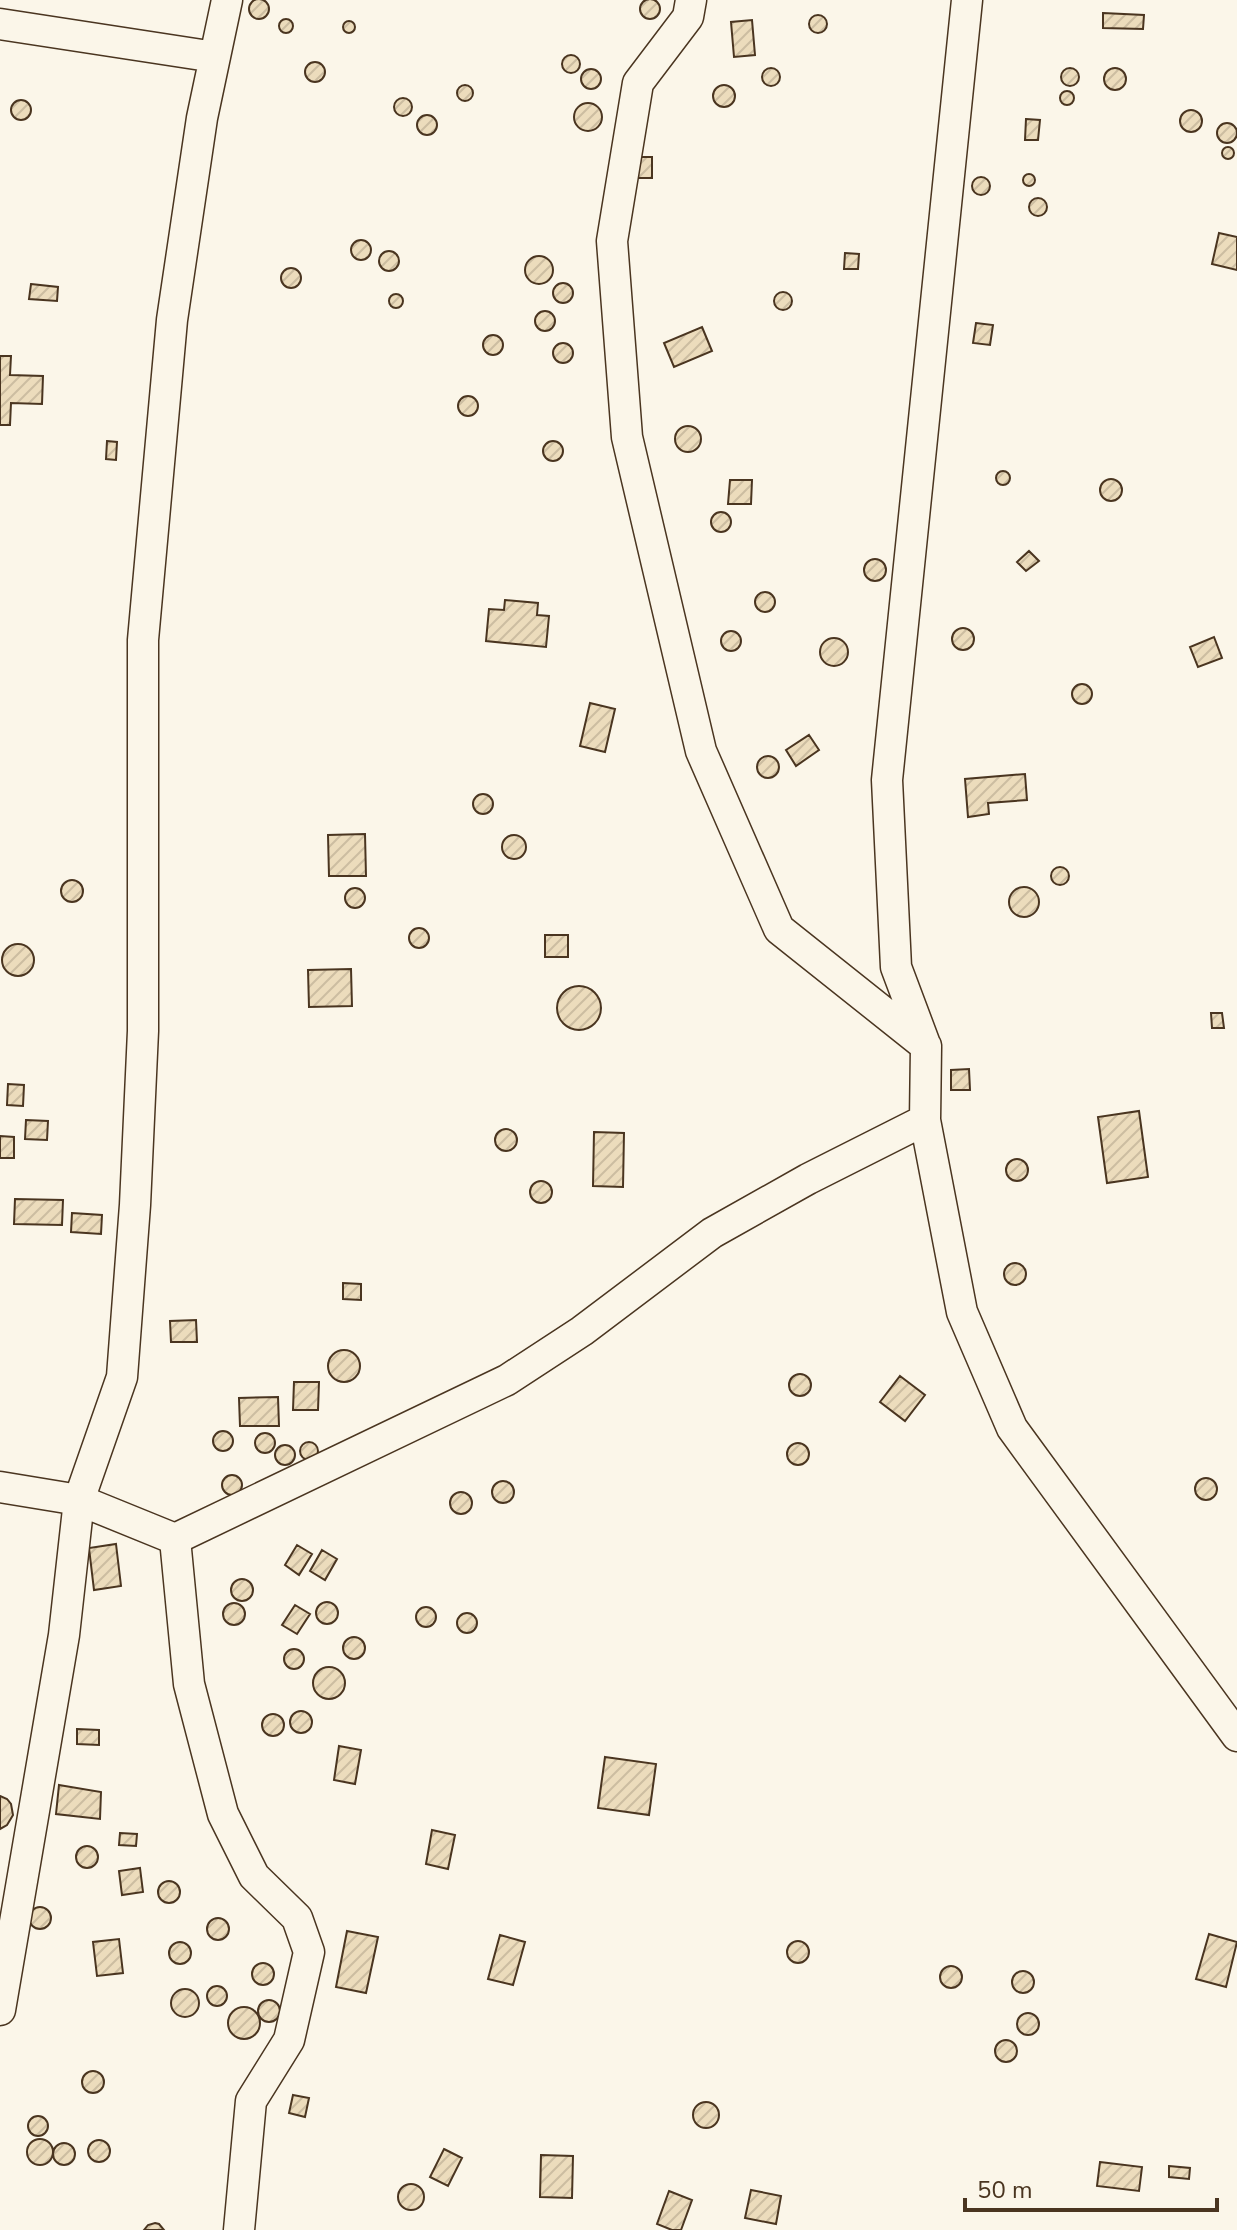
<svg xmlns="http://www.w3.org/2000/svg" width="1237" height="2230" viewBox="0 0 1237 2230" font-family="'Nunito Sans',sans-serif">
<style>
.building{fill:url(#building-hatch);stroke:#4a3520;stroke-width:2}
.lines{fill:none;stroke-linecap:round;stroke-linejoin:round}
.street-casing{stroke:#4a3520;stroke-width:33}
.street{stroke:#fbf6e9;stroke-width:30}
</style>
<defs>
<pattern id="building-hatch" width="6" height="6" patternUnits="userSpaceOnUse" patternTransform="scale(2)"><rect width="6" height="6" fill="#ecdcbc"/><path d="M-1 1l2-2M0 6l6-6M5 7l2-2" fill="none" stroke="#ccbda1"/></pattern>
</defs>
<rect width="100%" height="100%" fill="#fbf6e9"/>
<!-- building -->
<path class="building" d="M640 9a10 10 0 1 1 20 0a10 10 0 1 1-20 0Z
M249 9a10 10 0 1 1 20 0a10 10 0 1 1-20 0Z
M1103,13L1144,15L1143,29L1103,28Z
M809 24a9 9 0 1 1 18 0a9 9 0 1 1-18 0Z
M279 26a7 7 0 1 1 14 0a7 7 0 1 1-14 0Z
M752,20L755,55L734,57L731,22Z
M343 27a6 6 0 1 1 12 0a6 6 0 1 1-12 0Z
M562 64a9 9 0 1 1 18 0a9 9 0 1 1-18 0Z
M305 72a10 10 0 1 1 20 0a10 10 0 1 1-20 0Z
M762 77a9 9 0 1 1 18 0a9 9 0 1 1-18 0Z
M1061 77a9 9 0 1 1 18 0a9 9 0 1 1-18 0Z
M1104 79a11 11 0 1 1 22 0a11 11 0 1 1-22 0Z
M581 79a10 10 0 1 1 20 0a10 10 0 1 1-20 0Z
M457 93a8 8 0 1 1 16 0a8 8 0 1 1-16 0Z
M713 96a11 11 0 1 1 22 0a11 11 0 1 1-22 0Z
M1060 98a7 7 0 1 1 14 0a7 7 0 1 1-14 0Z
M394 107a9 9 0 1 1 18 0a9 9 0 1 1-18 0Z
M11 110a10 10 0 1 1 20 0a10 10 0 1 1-20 0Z
M574 117a14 14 0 1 1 28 0a14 14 0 1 1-28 0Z
M1180 121a11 11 0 1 1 22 0a11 11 0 1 1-22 0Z
M417 125a10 10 0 1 1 20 0a10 10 0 1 1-20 0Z
M1026,119L1040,120L1038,140H1025Z
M1217 133a10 10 0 1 1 20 0a10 10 0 1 1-20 0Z
M1222 153a6 6 0 1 1 12 0a6 6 0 1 1-12 0Z
M631,157H652V178H631Z
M1023 180a6 6 0 1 1 12 0a6 6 0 1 1-12 0Z
M972 186a9 9 0 1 1 18 0a9 9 0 1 1-18 0Z
M1029 207a9 9 0 1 1 18 0a9 9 0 1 1-18 0Z
M1219,233L1237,237V270L1212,264Z
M351 250a10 10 0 1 1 20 0a10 10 0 1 1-20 0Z
M379 261a10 10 0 1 1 20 0a10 10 0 1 1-20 0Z
M845,253L859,254L858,269H844Z
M525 270a14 14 0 1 1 28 0a14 14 0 1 1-28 0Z
M281 278a10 10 0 1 1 20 0a10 10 0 1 1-20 0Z
M553 293a10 10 0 1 1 20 0a10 10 0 1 1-20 0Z
M31,284L58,287L57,301L29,299Z
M774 301a9 9 0 1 1 18 0a9 9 0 1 1-18 0Z
M389 301a7 7 0 1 1 14 0a7 7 0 1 1-14 0Z
M535 321a10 10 0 1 1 20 0a10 10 0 1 1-20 0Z
M976,323L993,325L990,345L973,343Z
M702,327L712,351L674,367L664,343Z
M483 345a10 10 0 1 1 20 0a10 10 0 1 1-20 0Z
M553 353a10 10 0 1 1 20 0a10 10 0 1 1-20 0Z
M0,356H11L10,375L43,376L42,404L11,403L10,425H0Z
M458 406a10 10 0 1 1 20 0a10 10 0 1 1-20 0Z
M675 439a13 13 0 1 1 26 0a13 13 0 1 1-26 0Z
M543 451a10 10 0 1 1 20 0a10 10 0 1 1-20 0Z
M107,441L117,442L116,460L106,459Z
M996 478a7 7 0 1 1 14 0a7 7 0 1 1-14 0Z
M1100 490a11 11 0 1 1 22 0a11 11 0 1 1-22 0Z
M730,480H752L751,504H728Z
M711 522a10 10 0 1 1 20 0a10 10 0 1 1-20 0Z
M1029,551L1039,561L1026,571L1017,562Z
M864 570a11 11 0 1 1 22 0a11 11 0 1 1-22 0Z
M755 602a10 10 0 1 1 20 0a10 10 0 1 1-20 0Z
M505,600L538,603L537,615L549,616L546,647L486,641L489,609L504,610Z
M952 639a11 11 0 1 1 22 0a11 11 0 1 1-22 0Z
M721 641a10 10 0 1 1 20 0a10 10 0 1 1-20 0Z
M1214,637L1222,658L1198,667L1190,647Z
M820 652a14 14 0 1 1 28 0a14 14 0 1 1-28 0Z
M1072 694a10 10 0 1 1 20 0a10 10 0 1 1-20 0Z
M590,703L615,709L605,752L580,746Z
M809,735L819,750L796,766L786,750Z
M757 767a11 11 0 1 1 22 0a11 11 0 1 1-22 0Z
M1025,774L1027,800L988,803L989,814L968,817L965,779Z
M473 804a10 10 0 1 1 20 0a10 10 0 1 1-20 0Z
M365,834L366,876H329L328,835Z
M502 847a12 12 0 1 1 24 0a12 12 0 1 1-24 0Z
M1051 876a9 9 0 1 1 18 0a9 9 0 1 1-18 0Z
M61 891a11 11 0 1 1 22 0a11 11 0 1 1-22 0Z
M1009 902a15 15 0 1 1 30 0a15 15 0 1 1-30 0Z
M345 898a10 10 0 1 1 20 0a10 10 0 1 1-20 0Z
M409 938a10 10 0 1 1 20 0a10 10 0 1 1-20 0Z
M545,935H568V957H545Z
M2 960a16 16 0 1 1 32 0a16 16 0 1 1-32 0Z
M351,969L352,1006L309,1007L308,970Z
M557 1008a22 22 0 1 1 44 0a22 22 0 1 1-44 0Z
M1211,1013H1222L1224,1028H1212Z
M969,1069L970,1090H951V1070Z
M8,1084L24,1085L23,1106L7,1105Z
M1139,1111L1148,1177L1107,1183L1098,1117Z
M26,1120L48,1121L47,1140L25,1139Z
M495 1140a11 11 0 1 1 22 0a11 11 0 1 1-22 0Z
M594,1132L624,1133L623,1187L593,1186Z
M0,1136L14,1137V1158H0Z
M1006 1170a11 11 0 1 1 22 0a11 11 0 1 1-22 0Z
M530 1192a11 11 0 1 1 22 0a11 11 0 1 1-22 0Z
M15,1199L63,1200L62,1225L14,1224Z
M72,1213L102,1215L101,1234L71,1232Z
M1004 1274a11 11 0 1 1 22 0a11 11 0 1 1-22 0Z
M343,1283L361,1284V1300L343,1299Z
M196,1320L197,1342H171L170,1321Z
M328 1366a16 16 0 1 1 32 0a16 16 0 1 1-32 0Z
M789 1385a11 11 0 1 1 22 0a11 11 0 1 1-22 0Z
M900,1376L925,1395L905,1421L880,1402Z
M294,1382H319L318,1410H293Z
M278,1397L279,1426H240L239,1398Z
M213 1441a10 10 0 1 1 20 0a10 10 0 1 1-20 0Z
M255 1443a10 10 0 1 1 20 0a10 10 0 1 1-20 0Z
M300 1451a9 9 0 1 1 18 0a9 9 0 1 1-18 0Z
M787 1454a11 11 0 1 1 22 0a11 11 0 1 1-22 0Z
M275 1455a10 10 0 1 1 20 0a10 10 0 1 1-20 0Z
M222 1485a10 10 0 1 1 20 0a10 10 0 1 1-20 0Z
M1195 1489a11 11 0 1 1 22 0a11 11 0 1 1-22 0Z
M492 1492a11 11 0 1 1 22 0a11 11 0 1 1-22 0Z
M450 1503a11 11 0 1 1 22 0a11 11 0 1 1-22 0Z
M116,1544L121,1586L94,1590L89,1548Z
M297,1545L312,1554L299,1575L285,1565Z
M322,1550L337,1559L325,1580L310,1571Z
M231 1590a11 11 0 1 1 22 0a11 11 0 1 1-22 0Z
M316 1613a11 11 0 1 1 22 0a11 11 0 1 1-22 0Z
M223 1614a11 11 0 1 1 22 0a11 11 0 1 1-22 0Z
M295,1605L310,1614L297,1634L282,1625Z
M416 1617a10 10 0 1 1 20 0a10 10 0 1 1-20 0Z
M457 1623a10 10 0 1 1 20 0a10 10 0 1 1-20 0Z
M343 1648a11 11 0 1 1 22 0a11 11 0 1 1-22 0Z
M284 1659a10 10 0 1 1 20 0a10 10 0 1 1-20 0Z
M313 1683a16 16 0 1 1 32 0a16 16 0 1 1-32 0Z
M290 1722a11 11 0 1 1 22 0a11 11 0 1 1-22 0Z
M262 1725a11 11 0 1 1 22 0a11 11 0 1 1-22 0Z
M77,1729L99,1730V1745L77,1744Z
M339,1746L361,1750L355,1784L334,1780Z
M605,1757L656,1764L649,1815L598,1808Z
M59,1785L101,1792L100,1819L56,1814Z
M0,1796L7,1799L11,1804L13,1815L7,1825L0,1829Z
M432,1830L455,1835L448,1869L426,1864Z
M120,1833L137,1834L136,1846L119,1845Z
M76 1857a11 11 0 1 1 22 0a11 11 0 1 1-22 0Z
M140,1868L143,1892L122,1895L119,1871Z
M158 1892a11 11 0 1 1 22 0a11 11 0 1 1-22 0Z
M29 1918a11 11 0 1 1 22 0a11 11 0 1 1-22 0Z
M207 1929a11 11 0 1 1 22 0a11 11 0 1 1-22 0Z
M347,1931L378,1937L366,1993L336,1987Z
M1209,1934L1237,1942L1226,1987L1196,1979Z
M500,1935L525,1942L513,1985L488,1979Z
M119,1939L123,1973L97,1976L93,1942Z
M787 1952a11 11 0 1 1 22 0a11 11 0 1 1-22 0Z
M169 1953a11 11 0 1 1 22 0a11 11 0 1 1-22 0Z
M252 1974a11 11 0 1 1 22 0a11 11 0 1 1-22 0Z
M940 1977a11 11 0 1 1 22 0a11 11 0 1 1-22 0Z
M1012 1982a11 11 0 1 1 22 0a11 11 0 1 1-22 0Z
M207 1996a10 10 0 1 1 20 0a10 10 0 1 1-20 0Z
M171 2003a14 14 0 1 1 28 0a14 14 0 1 1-28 0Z
M258 2011a11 11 0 1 1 22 0a11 11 0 1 1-22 0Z
M228 2023a16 16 0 1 1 32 0a16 16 0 1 1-32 0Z
M1017 2024a11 11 0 1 1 22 0a11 11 0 1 1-22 0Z
M995 2051a11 11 0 1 1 22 0a11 11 0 1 1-22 0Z
M82 2082a11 11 0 1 1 22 0a11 11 0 1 1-22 0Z
M293,2095L309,2098L305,2117L289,2113Z
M693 2115a13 13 0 1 1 26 0a13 13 0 1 1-26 0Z
M28 2126a10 10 0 1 1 20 0a10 10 0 1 1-20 0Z
M27 2152a13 13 0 1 1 26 0a13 13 0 1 1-26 0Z
M88 2151a11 11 0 1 1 22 0a11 11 0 1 1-22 0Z
M53 2154a11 11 0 1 1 22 0a11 11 0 1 1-22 0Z
M444,2149L462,2158L448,2186L430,2177Z
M541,2155L573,2156L572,2198L540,2197Z
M1100,2162L1142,2167L1139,2191L1097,2186Z
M1169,2166L1190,2168L1189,2179L1169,2177Z
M398 2197a13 13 0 1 1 26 0a13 13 0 1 1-26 0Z
M751,2190L781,2196L776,2224L745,2218Z
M669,2191L692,2200L681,2230H672L657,2224Z
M155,2223L159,2224L164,2230H144L148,2225Z"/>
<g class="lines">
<!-- street casing -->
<g class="street-casing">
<path id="street" d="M691,0L688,17L638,83L612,241L627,437L701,751L779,929L926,1046
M967,0L887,780L896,967L926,1047L925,1120L962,1312L1012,1428L1237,1736
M0,24L215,57
M0,1487L79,1500L175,1539L507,1380L582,1331L712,1233L808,1179L925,1120
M175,1539L189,1684L223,1814L254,1876L297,1918L309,1952L289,2040L251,2101L239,2230
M0,2010L64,1635L79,1500L122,1377L135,1205L143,1031V640L172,320L202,118L227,0"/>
</g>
<!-- street -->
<use href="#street" class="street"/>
</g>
<!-- scale -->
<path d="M965 2198v12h252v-12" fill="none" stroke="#4a3520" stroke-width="4"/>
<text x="977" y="2198" font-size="24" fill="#4a3520" stroke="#fbf6e9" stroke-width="6" paint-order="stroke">50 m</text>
</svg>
